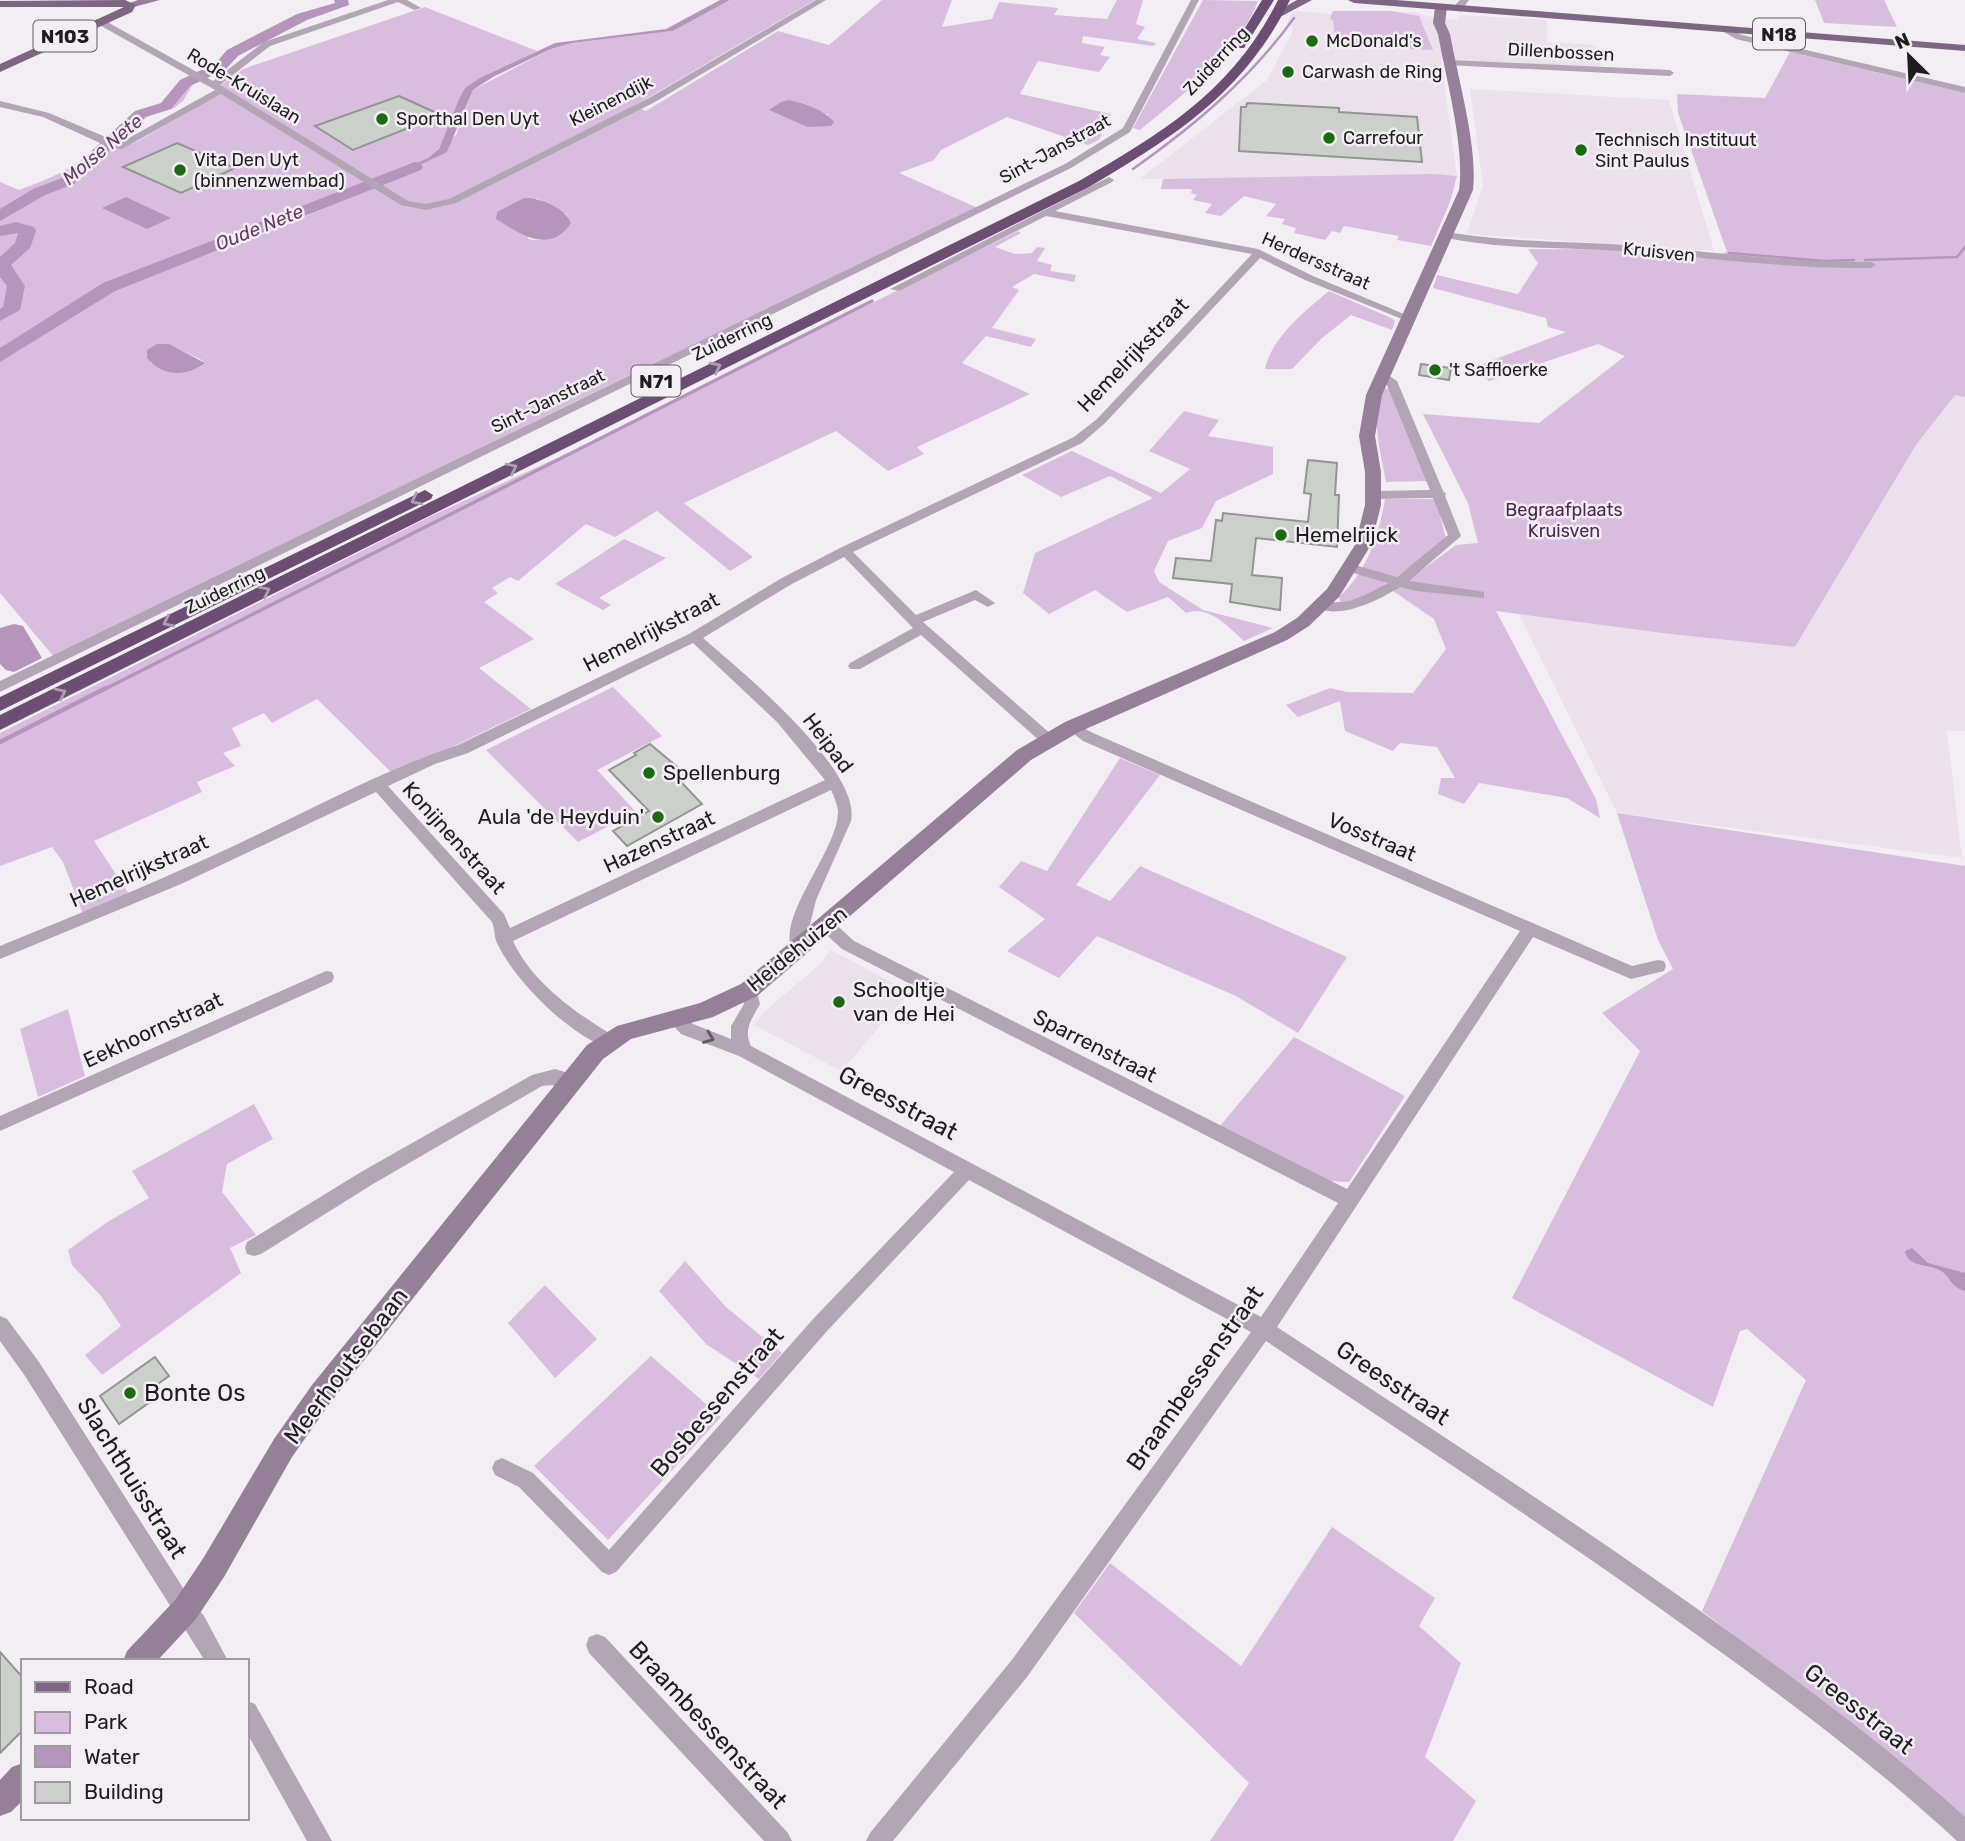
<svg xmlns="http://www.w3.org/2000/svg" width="1965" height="1841" viewBox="0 0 1965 1841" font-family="Rubik,sans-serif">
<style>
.built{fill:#ebe0ec}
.green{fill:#d9bdde;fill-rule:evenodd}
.water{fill:#b695bc}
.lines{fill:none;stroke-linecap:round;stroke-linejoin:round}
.stream-far2{stroke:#b695bc;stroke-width:2.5}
.stream-far1{stroke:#b695bc;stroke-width:3.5}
.stream{stroke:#b695bc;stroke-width:4.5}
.river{fill:#b695bc;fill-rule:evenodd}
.building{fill:#cbd0ca;stroke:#919690;stroke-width:2}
.street{fill:#b3a4b6;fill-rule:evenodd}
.secondary{fill:#957f99;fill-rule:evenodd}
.primary{fill:#7f6584;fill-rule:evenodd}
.highway{fill:#6c4e72;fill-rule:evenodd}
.oneway{stroke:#b09eb3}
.oneway2{stroke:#615963}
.poi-dot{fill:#1a6b0f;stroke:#f3eef4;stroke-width:2.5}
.labels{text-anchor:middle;stroke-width:5;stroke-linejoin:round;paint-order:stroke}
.far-poi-label{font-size:18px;fill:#1e1c1f;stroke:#f3eef4;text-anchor:start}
.far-street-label{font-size:18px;fill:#1e1c1f;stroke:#f3eef4}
.far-park-label{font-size:18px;fill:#4e2456;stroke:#f3eef4}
.shield{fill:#f3eef4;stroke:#5e5b5f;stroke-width:2}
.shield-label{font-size:19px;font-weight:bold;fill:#1e1c1f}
.far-water-label{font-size:19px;font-style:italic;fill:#63386b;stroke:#f3eef4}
.street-label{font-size:21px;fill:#1e1c1f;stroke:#f3eef4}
.poi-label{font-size:21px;fill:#1e1c1f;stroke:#f3eef4;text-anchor:start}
.near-street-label{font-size:24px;fill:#1e1c1f;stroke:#f3eef4}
.near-poi-label{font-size:24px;fill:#1e1c1f;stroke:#f3eef4;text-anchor:start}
</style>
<rect width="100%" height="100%" fill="#f3eef4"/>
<!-- built -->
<path class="built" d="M1292,11L1333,14L1416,12L1425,16L1457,20L1461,15L1547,20V42L1595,45L1601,67L1441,60L1457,176L1140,179L1267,80L1292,33L1293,27L1287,24Z
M1470,89L1669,100L1714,251L1467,234L1483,186Z
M1955,395L1965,397V731H1947L1962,858L1617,813L1519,614L1670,634L1795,647L1916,445Z
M831,950L910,992L841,1071L754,1025L764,1012L819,965Z"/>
<!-- green -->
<path class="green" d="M730,0H815L634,106L646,111L778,31L829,45L882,0H952L942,27L992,19L999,2L1058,8L1054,15L1107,19L1117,0H1143L1136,24L1145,27L1137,39L1156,43L1153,46L1083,36L1082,43L1105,47L1100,55L1110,57L1099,72L1038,61L1020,94L1111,114L1099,140L1088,145L1007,117L941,150L934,160L899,173L978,208L578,400L55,658L0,593V361L125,282L129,284L273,230L416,169L456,135L473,90L551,49L572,43L673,31ZM789,100L829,115L807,127L770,110ZM536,198L566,214L571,223C563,235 542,243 528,239ZM169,345L200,359L204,362L152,364L146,355Z
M1203,0L1258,1C1239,53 1181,96 1140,130L1133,128Z
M1815,0H1884L1897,27L1824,23Z
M425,7L537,51L465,88L439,149L428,158L118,279L0,351V182L19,190C34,184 48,179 62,172C78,164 90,153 107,146C119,151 127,146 138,141L219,94L221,85L243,69Z
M1333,11H1392L1419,16L1433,50L1336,46L1333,21L1330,18Z
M1790,52L1965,93V397L1955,395L1916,445L1795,647L1670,634L1496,611L1596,799L1600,818L1567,798L1479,783L1464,804L1438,794L1441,778H1455L1437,747L1400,743L1393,751L1345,731L1340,701L1298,717L1286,705L1330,688L1347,692L1413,693L1446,649L1434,619L1393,591L1456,545L1478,543L1468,503L1423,414L1539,423L1625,356L1598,344L1489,381L1475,367L1566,332L1548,327L1546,318L1433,288L1437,275L1518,294L1538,263L1528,249C1560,250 1593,248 1626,251C1661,254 1693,265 1727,252L1678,113L1677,94L1765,98Z
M195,78L201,81L193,84L183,101L174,108L147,117L119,141L111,139L140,114L166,106L185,83Z
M1434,174L1457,176L1450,202L1431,246L1397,240L1399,236L1344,226L1340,233L1332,231L1325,240L1294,233L1296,228L1282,224L1285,219L1266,216L1276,204L1244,196L1221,216L1205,213L1212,204L1193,200L1197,195L1191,193L1192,189H1161L1163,179Z
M1018,231L1021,233L995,247L1015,254L1032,253L1037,247L1045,248L1037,261L1052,265L1050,271L1076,275L1074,282L1034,274L1012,287L1019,290L992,328L1036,339L1031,347L986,336L962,363L1030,394L917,447L924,454L888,471L836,431L684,503L753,557L730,571L657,511L615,537L586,524L518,581L510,577L492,588L498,593L484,602L534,639L479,668L531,709L448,749L391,772L317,699L272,723L264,713L232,728L241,746L223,753L235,766L197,782L202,792L94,841L129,894L83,914L63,862L52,847L0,866V733L431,516L570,452Z
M1329,291L1391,318L1395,321L1392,330L1351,315L1321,339L1292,369H1265C1272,337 1304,312 1329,291Z
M1385,388L1391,390L1429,481L1386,482C1381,453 1369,415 1385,388Z
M1184,411L1219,420L1208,436L1273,447V474L1216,501L1202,528L1168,541L1154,571L1159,582L1203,610L1273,628L1244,641C1228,627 1210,605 1186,613L1168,597L1127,612L1095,590L1049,614L1023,593L1035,553L1153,498L1110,476L1061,497L1022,475L1072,451L1161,493L1190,469L1149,451Z
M1385,499H1436L1446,539C1419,559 1375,599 1341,602L1339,597C1367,572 1379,535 1385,499Z
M624,539L666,558L599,598L611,605L603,610L555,584Z
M613,687L662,736L597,770L636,812L578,842L486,750Z
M1120,758L1160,775L1076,885L1110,901L1140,866L1347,957L1298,1033L1236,996L1097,936L1059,978L1007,951L1045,919L999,887L1021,861L1047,871Z
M1617,813L1965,866V1821L1844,1718L1702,1611L1806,1380L1747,1329L1740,1331L1713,1407L1512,1298L1640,1051L1602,1013L1673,969L1658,940Z
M68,1009L85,1076L38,1097L20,1029Z
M1294,1037L1405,1096L1349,1182L1330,1181L1220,1126Z
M254,1104L273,1139L227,1164L222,1192L256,1235L230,1248L241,1273L102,1375L85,1355L121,1326L101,1296L72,1265L68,1250L109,1221L149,1198L132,1171Z
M685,1261L726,1307L782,1353L759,1379L706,1344L659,1291Z
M545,1285L597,1339L555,1378L508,1323Z
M651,1356L721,1417L608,1540L534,1466Z
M1332,1527L1435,1598L1419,1626L1461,1663L1425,1757L1476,1801L1453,1841H1210L1249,1783L1074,1613L1110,1563L1241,1666Z"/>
<!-- water -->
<path class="water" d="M720,0H730L673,31L572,43L551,49L493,77L473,90L447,152L384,182L377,179L428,158L439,149L459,99L465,88L480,78L555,43L666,29Z
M789,100C805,104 824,109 834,122L831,126L807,127L769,110L781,102Z
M126,197L171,218L147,229L102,208Z
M524,198C539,197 566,208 571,223C550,255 520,234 496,219L497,212Z
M157,344H169L205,363C186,377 163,377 147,358V350Z
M14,624L23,626L42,658L14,672L6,670L0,664V628Z
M1912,1248L1928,1263L1965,1273V1291C1952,1287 1952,1281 1944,1273C1931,1262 1909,1270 1905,1251Z"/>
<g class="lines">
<!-- stream-far2 -->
<path class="stream-far2" d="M1133,169C1195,125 1249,80 1294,18
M1729,253L1824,261L1854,260
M1865,260L1957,257L1965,247"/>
<!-- stream-far1 -->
<path class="stream-far1" d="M103,690L872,301"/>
<!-- stream -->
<path class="stream" d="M0,742L106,688"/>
<!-- river -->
<path class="river" d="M334,0H348L349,5L307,20L238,56L226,69L190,86L171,109L145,117L74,184L45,195L0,221V209L33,189L62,178L135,111L161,103L180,80L216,63L227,50L297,14L335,3Z
M415,162L421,164L423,167L421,170L115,291L0,362V348L103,283Z
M16,222L34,227L36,231L30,248L11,265L25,286L20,310L0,321V309L3,307L7,286L0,277V257L15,243L18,233L0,236V226Z"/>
</g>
<!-- building -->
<path class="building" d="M399,96L441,115L353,150L315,126Z
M1247,103L1339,108V112L1417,117L1422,162L1239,151L1241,107H1246Z
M177,143L235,168L181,193L123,167Z
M1421,364L1451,368L1449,380L1419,375Z
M1308,460L1337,463L1335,495H1339L1337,547L1256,538L1252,575L1282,578L1280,610L1230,602L1232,584L1173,578L1176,558L1211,561L1216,520L1222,521L1223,513L1308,522L1311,494L1304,493Z
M650,744L688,776L681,780L682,783L702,804L627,846L613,831L649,811L609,770L636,755L634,753Z
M155,1357L169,1376L151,1389L157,1397L119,1424L100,1396Z
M0,1652L23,1678V1730L0,1753Z"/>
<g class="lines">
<!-- street -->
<path class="street" d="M388,0H407L421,8L414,10L398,2L270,46L220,85L408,201L426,204L449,199L649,98L816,0H826L655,102L456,203L426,210L401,205L221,94L122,149L111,148L43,117L0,107V101L49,113L120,143L215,90L96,23V19H102L213,81L264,42Z
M1191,0H1199L1130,132L1071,168L0,692V681L1065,164L1123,128Z
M1460,0H1469L1460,12L1456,9V4Z
M1727,27L1742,35L1965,87V93L1736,39L1724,32L1723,30Z
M1450,60L1670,70L1674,73L1670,76L1447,65V61Z
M1109,177L1114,180L1112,182L1055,211L1258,249L1313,276L1416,319L1407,321L1305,280L1260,258L1105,423L1082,443L853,552L916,615L976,590L995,603L988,607L975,600L923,622L1052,735L1054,739L1052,743H1042L921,635L860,669H850L848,666L850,663L913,628L844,557L790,585L703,638C740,670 862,770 851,821L816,900L804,950H792C776,916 839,849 838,811C837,804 834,796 831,790L513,941C532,983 576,1013 614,1036L616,1041L614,1046L608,1048C568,1034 515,981 497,943C494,937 495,929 492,922L376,792L181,884L0,959V946C81,913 161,880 240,843C312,809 383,770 458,745L689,634L780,579L840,548L1074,437L1097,419L1252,254L1046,216L899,291L890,289ZM693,643L777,722L825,780L510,928L504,914L388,786L435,764L468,753Z
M1447,232C1510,243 1574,241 1638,246C1716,252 1793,263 1871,262L1876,265L1871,268C1787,269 1704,257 1620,251C1561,247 1501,250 1443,237V233Z
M1382,371L1397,381L1443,491L1446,494L1445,496L1461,536L1409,581L1479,591L1484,592V598L1416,591L1400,587C1381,599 1335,623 1315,605C1323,599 1328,603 1338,602C1355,602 1372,591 1388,583L1346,571V565L1351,564L1397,577L1448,535L1433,498L1374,499L1368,495L1374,491L1430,490L1386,383L1376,374Z
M1072,722L1093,733L1632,966L1658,960L1664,961L1666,966L1664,971L1631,979L1533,937L1277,1327C1427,1426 1578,1523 1724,1628C1807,1688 1889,1748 1965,1817V1841H1957C1877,1767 1792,1703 1704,1640C1561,1536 1413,1440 1266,1341L1027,1677L893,1841H866L870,1833L1011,1661L1251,1332L969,1180L828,1330L616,1572L609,1575L602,1572L519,1487L495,1475L492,1468L495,1461L502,1458L533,1473L609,1550L814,1318L954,1172L739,1056L681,1034L667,1019L669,1014L675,1012L693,1024L731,1039V1026L744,1004L741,990L743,985H755L760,1004C752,1019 743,1029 751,1046L1261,1317L1338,1203L842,949L819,928L817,924L819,920H831L854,941L1347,1189L1520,931L1083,741L1065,727Z
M326,971L332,972L334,977L332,982L0,1131V1116Z
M555,1069L578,1076L581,1081L578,1086C567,1090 557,1083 542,1086L373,1184L261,1254L254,1256L247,1254L245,1248L247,1242L361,1172L532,1075Z
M0,1316L7,1319L39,1362L185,1591L204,1616L228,1661H205L25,1376L0,1341Z
M597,1634L605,1637L788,1833L792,1841H764L589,1653L586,1645L589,1637Z
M247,1701L255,1704L332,1841H307L247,1733Z"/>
<!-- secondary -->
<path class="secondary" d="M138,0H160L130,8L124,5Z
M1441,4L1447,7L1445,23L1450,34C1458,79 1478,147 1473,190L1382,395L1375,436L1381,472V505L1371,545L1339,597L1309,626L1287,640L1079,732L1031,760L757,996L713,1017L631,1039L603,1059L330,1403L292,1457L224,1577L196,1619L157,1661H123L127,1651L176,1599L204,1557L274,1439L312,1385L587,1045L617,1026L700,1003L741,984L1017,750L1065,722L1275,632L1297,618L1327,589L1355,545L1365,505V472L1359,436L1366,395L1459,190C1465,147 1446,79 1438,34L1433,23L1435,7Z
M23,1763V1800L11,1812L0,1816V1780L12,1767Z"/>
<!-- primary -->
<path class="primary" d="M125,0L136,5L132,12L0,72V64L124,7H0V1Z
M1297,0H1312L1282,16L1272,14Z
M1348,0H1396L1965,45V51L1354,3Z"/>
<!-- highway -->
<path class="highway" d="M1262,0H1274L1244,48H1236L1234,46Z
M1278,0H1290C1244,93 1175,136 1089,187L0,730V715L1079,181C1164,132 1233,90 1278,0Z
M425,490L433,495L431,499L0,711V697Z"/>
</g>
<!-- one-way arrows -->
<defs><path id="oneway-chevron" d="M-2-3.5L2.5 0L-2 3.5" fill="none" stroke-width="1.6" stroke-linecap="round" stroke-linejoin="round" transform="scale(1.75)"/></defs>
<g class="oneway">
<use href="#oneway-chevron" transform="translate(716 367) rotate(-26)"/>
<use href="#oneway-chevron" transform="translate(512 468) rotate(-26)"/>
<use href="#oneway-chevron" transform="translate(416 500) rotate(154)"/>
<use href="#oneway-chevron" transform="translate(265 591) rotate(-26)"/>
<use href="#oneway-chevron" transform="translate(168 622) rotate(154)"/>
<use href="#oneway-chevron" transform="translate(61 693) rotate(-26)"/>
</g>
<use class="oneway2" href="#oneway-chevron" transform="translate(709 1038) rotate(21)"/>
<!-- markers -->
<g class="poi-dot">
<circle cx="1312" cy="41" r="7"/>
<circle cx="1288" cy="72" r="7"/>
<circle cx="382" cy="119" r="7"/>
<circle cx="1329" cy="138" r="7"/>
<circle cx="1581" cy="150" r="7"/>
<circle cx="180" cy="170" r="7"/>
<circle cx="1435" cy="370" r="7"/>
<circle cx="1281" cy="535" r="7"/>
<circle cx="649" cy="773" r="7"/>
<circle cx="658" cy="817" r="7"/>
<circle cx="839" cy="1002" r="7"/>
<circle cx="130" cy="1393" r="7"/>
</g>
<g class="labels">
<!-- far-poi labels -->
<g class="far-poi-label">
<text x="1326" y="47">McDonald's</text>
<text x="1302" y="78">Carwash de Ring</text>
<text x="396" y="125">Sporthal Den Uyt</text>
<text x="1343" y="144">Carrefour</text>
<text x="1595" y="146">Technisch Instituut<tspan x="1595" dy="21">Sint Paulus</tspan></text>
<text x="194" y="166">Vita Den Uyt<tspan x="194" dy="21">(binnenzwembad)</tspan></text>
<text x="1449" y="376">'t Saffloerke</text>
</g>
<!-- far-street labels -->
<g class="far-street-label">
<text transform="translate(1561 52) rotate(3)" y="6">Dillenbossen</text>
<text transform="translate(1216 61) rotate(-47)" y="6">Zuiderring</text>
<text transform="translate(244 86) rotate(31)" y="6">Rode-Kruislaan</text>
<text transform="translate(611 101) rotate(-27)" y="6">Kleinendijk</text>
<text transform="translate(1055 149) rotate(-29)" y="6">Sint-Janstraat</text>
<text transform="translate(1659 252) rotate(6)" y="6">Kruisven</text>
<text transform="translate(1316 261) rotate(24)" y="6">Herdersstraat</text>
<text transform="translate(732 337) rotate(-26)" y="6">Zuiderring</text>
<text transform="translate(548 401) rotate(-26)" y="6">Sint-Janstraat</text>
<text transform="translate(225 590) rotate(-26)" y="6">Zuiderring</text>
</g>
<!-- far-park labels -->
<g class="far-park-label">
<text x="1564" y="516">Begraafplaats<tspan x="1564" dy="21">Kruisven</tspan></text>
</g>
<!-- shield labels -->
<g class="shield">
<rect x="1753" y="18.5" width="52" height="31" rx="5"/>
<rect x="33.5" y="20.5" width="63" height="31" rx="5"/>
<rect x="631.5" y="365.5" width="49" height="31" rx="5"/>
</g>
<g class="shield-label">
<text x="1779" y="41">N18</text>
<text x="65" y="43">N103</text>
<text x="656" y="388">N71</text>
</g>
<!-- far-water labels -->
<g class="far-water-label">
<text transform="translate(102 149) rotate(-40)" y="7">Molse Nete</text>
<text transform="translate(259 227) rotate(-22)" y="7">Oude Nete</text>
</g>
<!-- street labels -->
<g class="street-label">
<text transform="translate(1133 355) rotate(-46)" y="7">Hemelrijkstraat</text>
<text transform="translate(651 632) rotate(-27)" y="7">Hemelrijkstraat</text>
<text transform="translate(828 743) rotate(53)" y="7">Heipad</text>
<text transform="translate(1372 837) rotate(23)" y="7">Vosstraat</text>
<text transform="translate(454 838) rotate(48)" y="7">Konijnenstraat</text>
<text transform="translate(659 842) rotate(-25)" y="7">Hazenstraat</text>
<text transform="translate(139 871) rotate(-24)" y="7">Hemelrijkstraat</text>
<text transform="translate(797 949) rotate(-39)" y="7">Heidehuizen</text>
<text transform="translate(153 1030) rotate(-25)" y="7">Eekhoornstraat</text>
<text transform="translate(1095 1046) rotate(27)" y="7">Sparrenstraat</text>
</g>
<!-- poi labels -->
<g class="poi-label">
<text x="1295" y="542">Hemelrijck</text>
<text x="663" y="780">Spellenburg</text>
<text x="644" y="824" text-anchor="end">Aula 'de Heyduin'</text>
<text x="853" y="997">Schooltje<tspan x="853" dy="24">van de Hei</tspan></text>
</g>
<!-- near-street labels -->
<g class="near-street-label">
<text transform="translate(898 1103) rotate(28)" y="8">Greesstraat</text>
<text transform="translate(346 1366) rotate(-53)" y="8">Meerhoutsebaan</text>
<text transform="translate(1195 1378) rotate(-55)" y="8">Braambessenstraat</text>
<text transform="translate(1393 1383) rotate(34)" y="8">Greesstraat</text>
<text transform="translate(717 1402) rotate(-49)" y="8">Bosbessenstraat</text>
<text transform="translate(132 1478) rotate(58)" y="8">Slachthuisstraat</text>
<text transform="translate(1859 1709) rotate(38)" y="8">Greesstraat</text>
<text transform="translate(708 1725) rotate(47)" y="8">Braambessenstraat</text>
</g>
<!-- near-poi labels -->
<g class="near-poi-label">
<text x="144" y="1401">Bonte Os</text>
</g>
</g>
<!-- legend -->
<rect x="21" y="1659" width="228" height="161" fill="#f3eef4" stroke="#9e9a9f" stroke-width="2"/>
<rect x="35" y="1682" width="35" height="10" fill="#7f6584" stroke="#9e9a9f" stroke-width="2"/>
<text x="84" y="1694" font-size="21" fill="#1e1c1f">Road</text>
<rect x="35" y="1712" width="35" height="21" fill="#d9bdde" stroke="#9e9a9f" stroke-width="2"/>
<text x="84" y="1729" font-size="21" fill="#1e1c1f">Park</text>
<rect x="35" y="1746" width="35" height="21" fill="#b695bc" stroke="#9e9a9f" stroke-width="2"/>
<text x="84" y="1764" font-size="21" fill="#1e1c1f">Water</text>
<rect x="35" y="1782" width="35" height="21" fill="#cbd0ca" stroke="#9e9a9f" stroke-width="2"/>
<text x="84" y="1799" font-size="21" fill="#1e1c1f">Building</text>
<!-- north arrow -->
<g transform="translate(1909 56) rotate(336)" stroke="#f3eef4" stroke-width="5" paint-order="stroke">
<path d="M0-5L12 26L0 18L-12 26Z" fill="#1e1c1f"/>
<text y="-10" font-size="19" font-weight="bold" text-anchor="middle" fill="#1e1c1f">N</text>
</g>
</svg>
